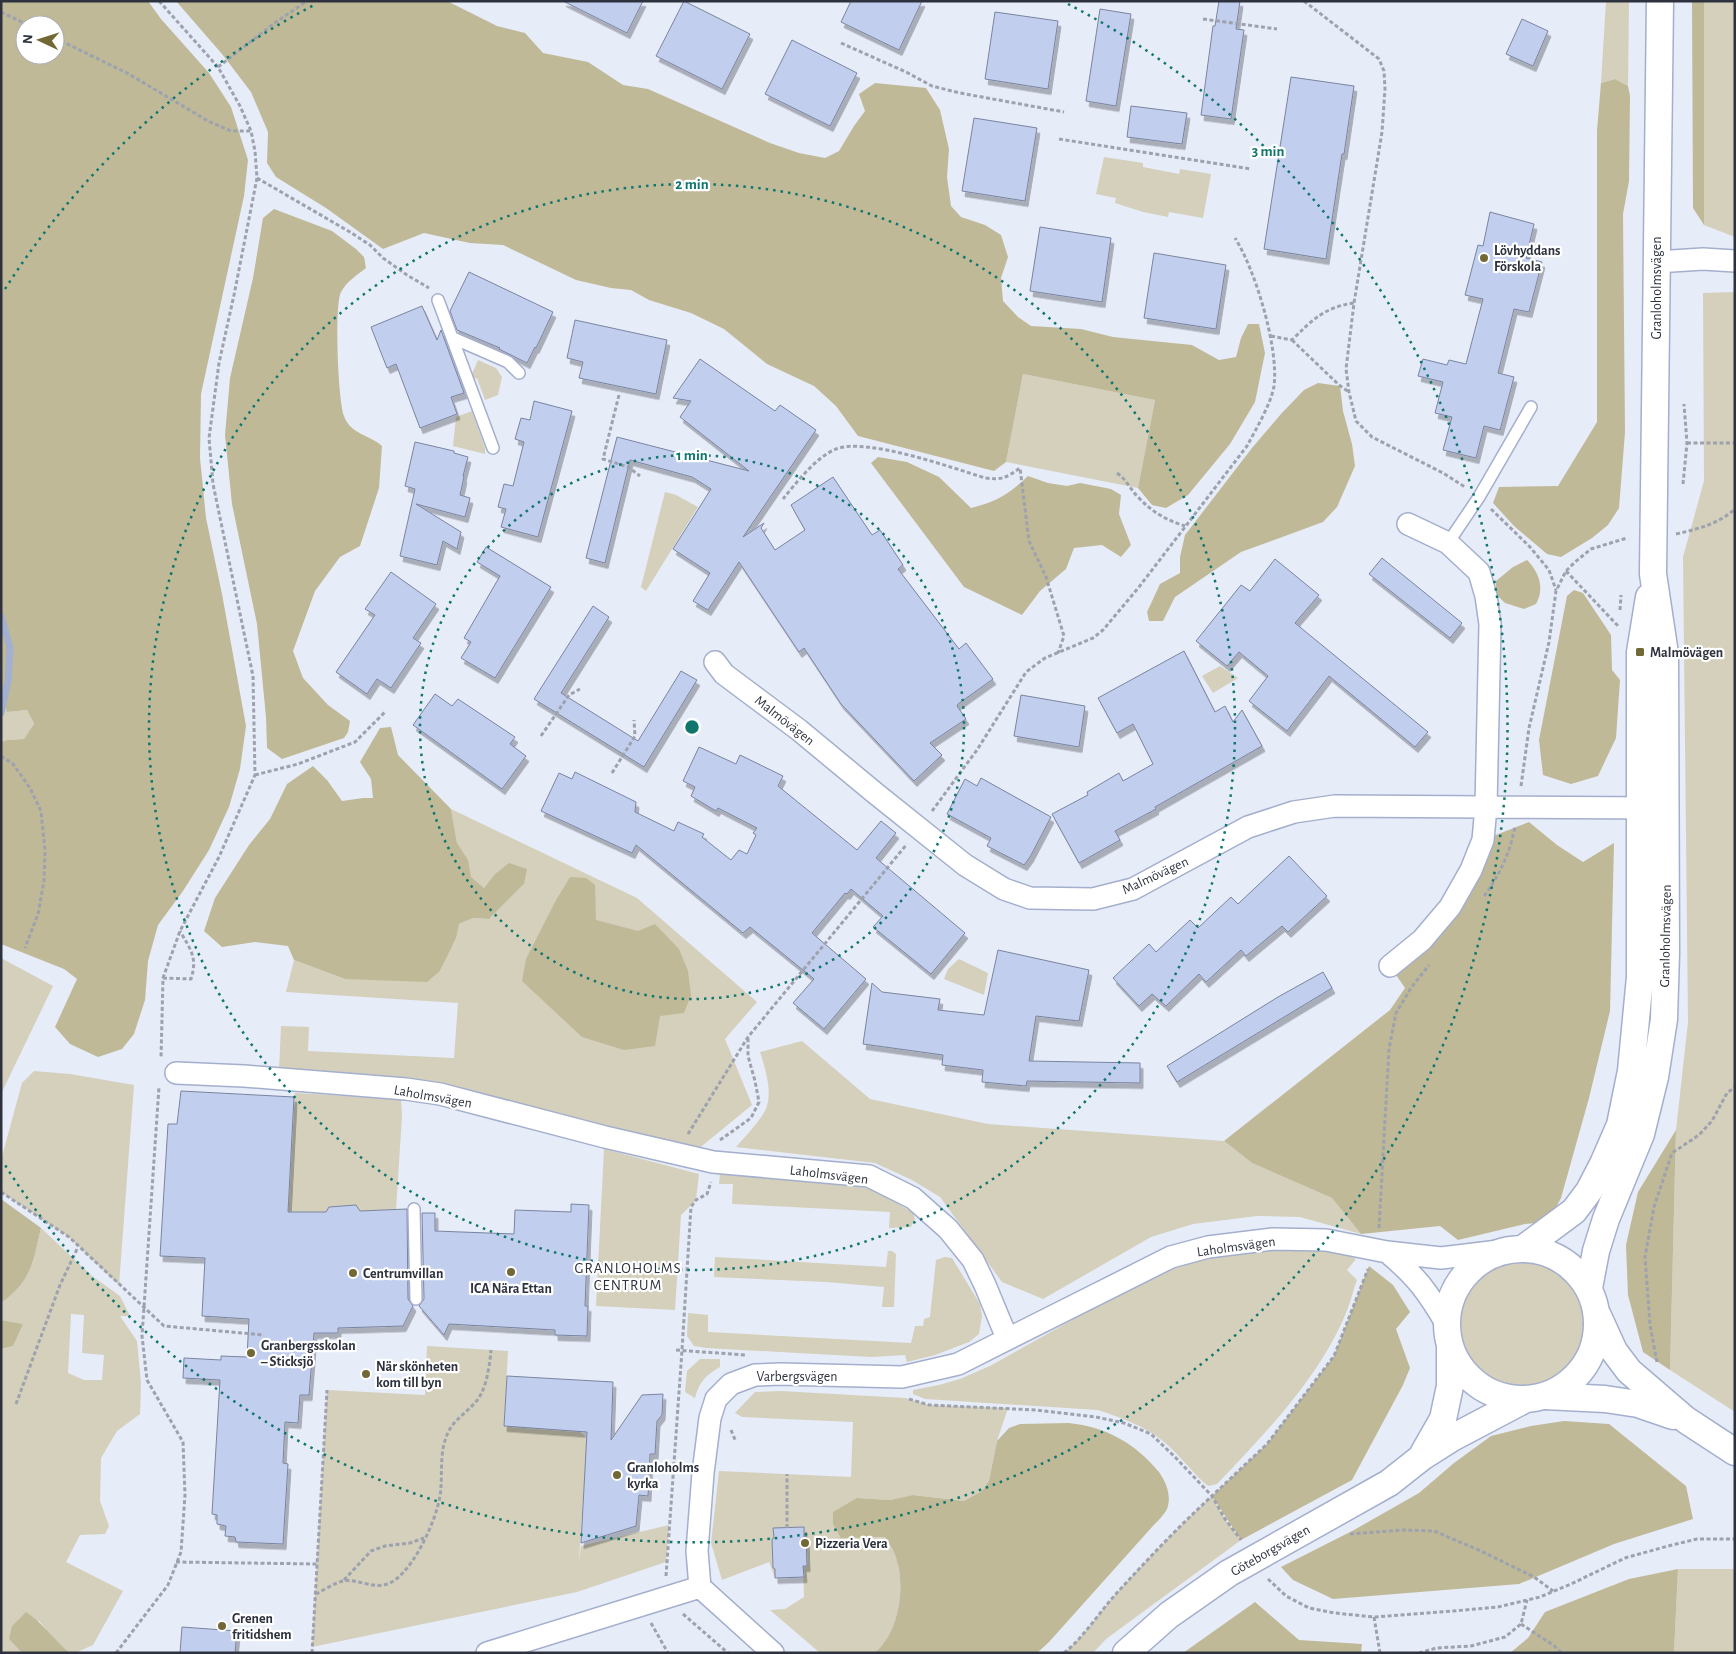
<svg xmlns="http://www.w3.org/2000/svg" width="1736" height="1654" viewBox="0 0 1736 1654" font-family="'Alegreya Sans',sans-serif">
<style>
.green{fill:#d4d0bb;fill-rule:evenodd}
.forest{fill:#bfb997;fill-rule:evenodd}
.lines{fill:none;stroke-linecap:round;stroke-linejoin:round}
.stream{stroke:#a4b0cf;stroke-width:7}
.building{fill:#c2ceed;stroke:#7984a0;filter:url(#shadow)}
.service-casing{stroke:#a4afcd;stroke-width:14}
.minor-casing{stroke:#a4afcd;stroke-width:24}
.tertiary-casing{stroke:#a4afcd;stroke-width:29}
.path{stroke:#9da2ae;stroke-width:3;stroke-dasharray:4 2.5;stroke-linecap:butt}
.service{stroke:#fff;stroke-width:11}
.minor{stroke:#fff;stroke-width:21}
.tertiary{stroke:#fff;stroke-width:26}
.ring{fill:none;stroke:#0f766e;stroke-width:2.5;stroke-dasharray:2.5 5}
.poi-dot{fill:#726835;stroke:#fff;stroke-width:2}
.labels{text-anchor:middle;stroke-width:4.5;stroke-linejoin:round;paint-order:stroke}
.poi-label{font-size:14px;font-weight:bold;fill:#2d323e;stroke:#fff;text-anchor:start}
.street-label{font-size:14px;fill:#2d323e;stroke:#fff}
.neighbourhood-label{font-size:15px;letter-spacing:1px;fill:#2d323e;stroke:#fff}
.centre{fill:#0f766e;stroke:#fff;stroke-width:2.5}
.ring-label{font-size:15px;text-anchor:middle;font-weight:bold;fill:#0f766e;stroke:#fff;stroke-width:4.5;stroke-linejoin:round;paint-order:stroke}
</style>
<defs>
<filter id="shadow"><feDropShadow dx="3" dy="5.5" stdDeviation="0" flood-color="#0004"/></filter>
</defs>
<rect width="100%" height="100%" fill="#e7ecf9"/>
<!-- green -->
<path class="green" d="M1606,1H1629L1628,86L1615,79L1601,83Z
M1704,1H1735V237L1704,225Z
M1104,157L1143,163V167L1179,174L1180,169L1211,174L1203,218L1169,212L1168,217L1143,212L1115,203L1116,198L1096,194Z
M1735,292V1412L1670,1370L1676,1130L1688,1022L1683,557L1704,481L1703,293Z
M478,360L496,368L502,377L498,395L485,400L477,378L473,379L472,374Z
M1023,374L1155,400L1138,488L1006,462Z
M472,411L485,448V454L453,446L456,417Z
M665,492L676,495L698,507L646,591L641,587Z
M1220,666L1238,678L1213,693L1202,676Z
M1,696L7,712L27,710L34,725L24,739L7,740L1,742Z
M451,809L637,898L757,1002L725,1039L752,1105L697,1150L279,1071L281,1026L309,1027L308,1051L454,1058L458,1003L286,992L294,960L345,979L440,971L453,943L459,924L473,918L489,919L524,884L494,875L484,888L470,877L467,860L457,843Z
M1,958L53,986L1,1094Z
M959,959L988,973L984,995L944,979L948,969Z
M802,1041L870,1099L988,1124L1224,1141L1252,1163L1332,1198L1361,1234L1300,1217L1257,1216L1193,1224L1151,1237L1043,1299L1002,1282L940,1197L912,1180L875,1163L736,1147C744,1138 764,1117 767,1106C772,1089 765,1068 760,1052Z
M34,1071L70,1074L134,1085L119,1285L69,1237L1,1192V1160L22,1083Z
M295,1093L401,1099L402,1116L396,1210L360,1211L356,1205L329,1207L326,1212H288Z
M604,1149L699,1174L696,1200L681,1215L675,1310L596,1306Z
M720,1174L840,1183L870,1189L886,1196L913,1213L915,1219L911,1227L889,1228L890,1212L732,1204L733,1184H719Z
M41,1228L92,1276L120,1296L130,1316H120L137,1341L141,1383L140,1414L117,1431L101,1458L100,1501L109,1526L105,1534L80,1535L66,1562L123,1591L93,1645L75,1653H70L56,1641L39,1621L9,1639L22,1653H1V1349L13,1346L22,1324L1,1320V1303C32,1281 33,1262 41,1228ZM71,1314L84,1315L82,1353L104,1355L102,1380H84L68,1373Z
M1302,1249C1322,1249 1338,1251 1356,1259L1347,1270L1357,1280C1353,1290 1351,1302 1346,1313C1318,1380 1266,1432 1217,1484L1208,1486C1192,1473 1180,1455 1164,1442C1145,1426 1122,1418 1098,1410L925,1399L913,1394V1390L939,1385L960,1379L990,1366L1134,1285L1159,1273L1185,1264L1214,1257L1261,1250Z
M888,1251H892L896,1254L894,1307H882L884,1287L826,1282L714,1277L715,1257L886,1267Z
M945,1257L952,1258L980,1304L982,1316L979,1334L969,1342L935,1355L907,1362L905,1355L871,1357L706,1348L694,1346L687,1336L688,1313L708,1315V1332L911,1343L915,1326H923L924,1319L930,1317L936,1260Z
M1458 1325a64 64 0 1 1 128 0a64 64 0 1 1-128 0Z
M427,1346L508,1351L504,1426L580,1431L587,1439L579,1561L581,1546L669,1525L666,1562L577,1592L312,1647L327,1390L425,1395Z
M700,1359H720V1367C706,1375 699,1382 695,1398L685,1392L687,1371Z
M781,1391L905,1398L929,1405L1008,1408L997,1441L989,1479L982,1491L964,1501L914,1495L890,1500L857,1498L866,1538L885,1537C889,1544 894,1551 896,1558C906,1586 899,1634 874,1653H820L770,1610L785,1609L804,1597L803,1566H807L806,1537H804V1527L773,1529L774,1538L772,1539L773,1568L775,1569V1578L769,1562L722,1580L711,1543L719,1471L851,1477L853,1422L742,1417L735,1413L755,1392Z
M1212,1496L1225,1519L1241,1540L1106,1639L1093,1653H1064C1084,1637 1098,1614 1115,1595C1146,1561 1178,1527 1212,1496Z
M1678,1569H1735V1653H1674Z"/>
<!-- forest -->
<path class="forest" d="M1,1H148L161,19L209,73L231,107L248,160L244,196L201,394L200,458L206,518L222,594L246,726L240,769L229,807L209,850L183,891L158,925L148,961L145,1000L134,1034L122,1049L98,1057L70,1044L55,1027L77,979L64,969L1,944V742L7,740L24,739L34,724L27,710L7,712L1,696ZM25,25H55V55H25Z
M176,1H447L497,26L525,33L543,53L588,62L623,85L648,89L770,143L799,153L825,158L839,151L854,126L865,111L859,94L875,83L926,88L940,110L949,149L947,177L951,206L961,217L985,225L1001,235L1008,257L1001,278L1003,301L1018,317L1031,326L1081,329L1113,337L1192,345L1219,360L1236,357L1241,338L1248,324H1259L1265,353L1255,402L1230,444L1188,495L1166,508L1152,505L1138,488L1155,400L1023,374L1006,462L994,471L858,436L836,406L814,386L767,364L724,329L691,313L649,300L631,290L611,288L576,280L503,245L470,243L424,233L383,249L326,208L276,177L267,163L268,132L251,92L222,54Z
M1692,1H1704V225L1693,208Z
M1615,79L1628,86L1630,96L1629,181L1623,214L1625,432L1619,508L1608,525L1592,538L1561,557L1547,554L1514,526L1493,503L1499,487L1558,486L1597,422V131L1601,83Z
M274,209L332,231L356,249L364,257L366,268C357,275 346,282 341,292C334,305 338,401 344,416C350,434 370,435 382,446L379,488L360,546L340,557L315,591L293,651L303,678L328,705L350,721L348,732L344,738L282,759L267,748L266,717L257,624L232,504L225,435L230,378L253,278L263,218Z
M1318,383L1340,386L1343,411L1352,444L1355,466L1337,507L1323,522L1241,552L1175,597L1163,621H1149L1147,612L1160,584L1180,573V557L1185,535L1252,448L1281,414L1304,390Z
M878,457L907,462L939,477L971,508C996,502 1009,494 1028,476L1048,483L1067,486L1080,483L1111,489L1121,495L1119,514L1131,545L1121,557L1102,545L1074,548L1066,569L1040,591L1022,615L964,587L871,463Z
M1527,560C1539,572 1545,588 1536,604L1524,609L1505,603L1496,594V581L1513,567Z
M1574,590L1583,593L1611,635L1612,670L1620,680L1616,738L1598,776L1571,784L1543,775L1539,740L1567,596Z
M391,727L398,755L451,809L457,843L468,860L471,877L484,888L494,875L509,863L527,869L524,884L489,919L473,918L459,924L456,938L440,971L427,982L345,979L294,960L288,946L255,942L222,947L204,931L215,898L249,845L270,819L287,784L313,766L327,780L342,801L363,798H373L371,779L360,762L380,728Z
M1529,822L1557,845L1583,862L1614,843L1610,1011L1589,1098L1561,1198L1548,1222L1525,1224L1458,1240L1440,1226L1361,1234L1332,1198L1252,1163L1224,1141L1390,1010L1405,988L1390,966L1436,923L1483,840Z
M570,877L586,878L595,885L596,920L638,931L655,924L679,949L688,971L691,995L684,1013L660,1016L655,1046L624,1050L582,1037L522,981L526,959L555,902Z
M1676,1130L1670,1370L1643,1352L1628,1295L1626,1245L1638,1192Z
M1,1199L41,1228C33,1262 32,1281 1,1303Z
M1369,1266L1393,1285L1410,1312L1396,1329L1410,1368L1403,1385L1352,1480L1241,1540L1212,1496L1267,1444L1334,1356Z
M1,1320L23,1324L13,1346L1,1349Z
M1564,1421L1609,1424L1686,1486L1693,1519L1614,1544L1519,1584L1333,1599L1293,1580L1281,1567L1354,1530L1419,1493L1454,1463L1491,1436L1531,1426Z
M1069,1423C1106,1427 1135,1443 1159,1472C1166,1482 1172,1496 1167,1509C1164,1515 1157,1522 1152,1527L1049,1642L1037,1653H874C899,1634 906,1586 896,1558C894,1551 889,1543 885,1537L841,1538L833,1524V1512L857,1498L890,1500L913,1495L964,1501L982,1491L989,1480L997,1441L1009,1428L1020,1424Z
M1678,1569L1674,1653H1510L1528,1638L1545,1612L1629,1579Z
M1255,1602L1299,1640L1362,1644L1361,1653H1183Z
M26,1612C43,1623 54,1640 70,1653H22L9,1639L12,1626Z"/>
<g class="lines">
<!-- stream -->
<path class="stream" d="M1,616L10,648L8,681L1,713"/>
</g>
<!-- building -->
<path class="building" d="M563,1H643L627,33Z
M684,1L750,34L722,89L656,56Z
M851,1H922L899,50L841,22Z
M1219,1H1240L1236,29L1244,30L1231,119L1201,115L1213,26H1215Z
M1100,9L1131,14L1116,106L1086,101Z
M995,12L1058,21L1048,89L985,79Z
M1522,19L1548,31L1533,66L1506,54Z
M792,40L857,73L830,126L765,94Z
M1291,77L1354,86L1344,154H1342L1326,259L1264,249Z
M1131,106L1187,113L1182,144L1127,137Z
M974,118L1037,128L1025,201L962,191Z
M1490,212L1534,224L1526,258L1542,262L1529,312L1514,309L1498,373L1514,377L1500,430L1484,426L1476,458L1443,450L1452,417L1435,413L1443,382L1418,376L1423,359L1447,365L1449,360L1466,364L1483,299L1465,295L1478,245L1483,246Z
M1040,227L1111,238L1102,302L1030,291Z
M1154,253L1226,265L1216,329L1144,318Z
M469,272L553,312L536,348L535,347L527,363L499,349L500,348L457,330L450,311Z
M422,306L437,340L441,330L464,393L451,397L457,414L420,428L396,364L387,368L371,327Z
M575,320L667,340L656,394L579,378L583,362L567,358Z
M700,359L775,411L780,405L816,430L743,537L764,523L761,528L775,550L805,530L791,505L833,477L872,535L880,530L903,565L898,569L959,649L966,643L993,679L958,704L957,706L966,719L930,743L942,755L914,781L841,704L804,648L799,652L739,562L708,610L693,601L710,573L673,549L711,489L692,477L630,460L605,563L586,558L617,437L749,471L680,417L691,401L673,398Z
M534,401L572,411L538,537L501,527L506,509L498,507L504,484L513,486L524,442L515,439L521,418L530,420Z
M415,442L454,451V453L468,457L463,476L464,477L460,495L470,498L465,517L416,504L461,532L457,549L443,541L437,565L400,556L415,489L405,486Z
M486,547L551,587L495,678L461,658L471,642L464,638L500,576L477,562Z
M1382,558L1462,623L1450,638L1369,574Z
M1275,559L1319,595L1295,623L1428,732L1415,747L1329,676L1287,731L1249,701L1268,676L1239,652L1227,666L1196,641L1241,585L1250,591Z
M391,572L436,604L413,638L421,643L391,688L377,679L367,694L336,672L375,615L365,609Z
M593,606L609,617L561,693L638,741L681,671L697,680L644,767L534,699Z
M1184,651L1215,712L1225,706L1233,722L1242,710L1262,746L1155,807L1156,809L1115,831L1120,840L1079,863L1052,814L1088,795L1087,792L1119,773L1123,781L1153,764L1133,724L1117,733L1098,698Z
M435,694L452,706L458,699L515,737L510,744L526,756L502,789L413,725Z
M1021,695L1085,706L1079,747L1014,736Z
M699,747L736,764L740,755L783,776L778,786L857,850L881,821L896,833L876,858L965,933L931,974L873,927L883,916L851,889L847,894L845,893L812,933L866,979L824,1029L793,1003L814,979L750,927L743,933L636,845L632,853L541,811L559,773L572,779L575,772L636,802L635,812L674,831L678,822L704,834L702,837L731,860L739,850L747,854L756,835L753,833L757,828L718,808L716,811L691,796L695,787L683,781Z
M981,778L1051,817L1030,857L1024,865L987,846L991,838L947,814L965,779L977,786Z
M1289,856L1327,896L1288,932L1282,926L1246,956L1241,950L1206,982L1199,974L1166,1006L1152,994L1139,1006L1113,978L1149,944L1156,952L1190,920L1198,928L1231,897L1238,904Z
M998,950L1089,970L1079,1021L1036,1016L1029,1061L1140,1063V1083L1027,1081L1026,1086L982,1082L983,1070L942,1065L943,1055L863,1044L872,983L882,992L940,999L938,1010L984,1015Z
M1323,972L1332,988L1177,1082L1167,1066L1278,997Z
M181,1091L294,1097L288,1212H326L329,1207L356,1205L360,1211L407,1209L408,1299L413,1306L403,1326L338,1328V1333H314L309,1395H300L298,1423L285,1422L283,1463L288,1464L283,1544L236,1542L235,1537L225,1536L226,1526L217,1524V1515L212,1514L220,1380L183,1378L184,1358L221,1360V1356L247,1357L249,1319L202,1316L205,1258L160,1256L168,1124H177Z
M571,1204L589,1205L585,1306H588L587,1336L555,1335V1330L449,1324L444,1335L419,1306L424,1299L422,1213H435V1231L514,1234L515,1210L571,1212Z
M507,1376L613,1382L611,1440L642,1395L663,1394L662,1415L657,1421L655,1454H650L648,1496L639,1495L636,1526L581,1543L587,1432L504,1426Z
M804,1527V1537L806,1536L807,1566H803L804,1577L775,1578V1569L773,1568L772,1539L774,1538L773,1528Z
M182,1627L237,1631L235,1653H180Z"/>
<g class="lines">
<!-- service casing -->
<g class="service-casing">
<path id="service" d="M438,300L493,448
M453,338L508,362L519,373
M1448,543L1479,497L1531,407
M414,1209L416,1299"/>
</g>
<!-- minor casing -->
<g class="minor-casing">
<path id="minor" d="M1656,262L1703,259L1735,261
M715,662L724,674L799,730L875,793L965,865L1004,889L1030,898L1093,899L1133,889L1248,827L1294,812L1335,806L1656,808
M1390,966L1422,940L1450,907L1471,870L1483,840L1486,807L1490,624L1486,596L1479,572L1448,543L1408,524
M176,1073L244,1076L406,1089L440,1094L605,1137L713,1162L869,1176L913,1198L948,1229L973,1260L985,1285L1007,1338
M1387,1252C1416,1276 1428,1292 1447,1325
M487,1653L700,1587
M773,1653L700,1587L697,1551L703,1473L710,1418L716,1399L731,1384L755,1375L780,1374L902,1377L958,1364L1171,1257L1208,1247L1273,1239L1326,1240L1387,1252L1441,1258L1499,1251"/>
</g>
<!-- tertiary casing -->
<g class="tertiary-casing">
<path id="tertiary" d="M1524,1248L1574,1211L1589,1191L1603,1164L1620,1125L1631,1071L1640,977V652L1649,597
M1447 1324a75 75 0 1 1 150 0a75 75 0 1 1-150 0Z
M1589,1288L1596,1251L1606,1219L1641,1134L1655,1077L1664,1019L1666,953L1665,654L1653,574L1660,1
M1598,1316L1614,1351L1629,1371L1686,1420L1735,1452
M1545,1396L1605,1399L1638,1404L1673,1416
M1423,1454L1443,1419L1450,1386V1346
M1126,1653L1169,1615L1229,1573L1389,1483L1422,1457L1452,1438L1524,1400"/>
</g>
<!-- path -->
<path class="path" d="M159,1L218,67L240,106L251,131L255,151L257,178L234,295L219,363L209,438L213,484L253,676L255,775L219,857L180,931L163,978L161,1058
M1304,1L1379,59L1384,71L1385,89L1382,132L1354,303L1346,369L1349,392L1356,421L1372,437L1443,473L1465,487
M1,12L28,25
M1203,19L1277,29
M55,38L127,73L208,121L231,131H251
M841,43L906,72L932,86L960,93L1064,112
M218,67L276,22L307,1
M1059,139L1251,169
M257,178L350,232L370,245L383,258L407,275L429,288
M1271,336L1292,340C1312,320 1325,307 1354,303
M1292,340L1339,385L1349,392
M619,395L603,459L628,467L640,476
M1687,443H1735
M1117,473C1127,480 1130,489 1138,497C1152,512 1166,520 1185,526
M1683,484L1687,443L1684,404
M783,499C796,483 816,457 836,449C866,437 953,468 985,478C1002,480 1006,478 1020,468L1029,541L1046,577L1064,636L1058,653
M1491,509L1530,547L1549,570L1556,590
M1676,534C1698,529 1718,524 1735,509
M1566,571L1619,627
M1620,610L1621,595
M541,736L569,695L580,689
M1,756L13,764L30,788L41,811L45,851L44,881L38,914L25,948
M612,773L635,736L634,720
M255,775L298,764L355,742L386,711
M1521,786L1529,728L1549,642L1556,591L1566,571L1575,562L1591,549L1627,538
M932,811L977,750L1026,672L1045,658L1093,638L1103,630L1139,587L1247,446C1256,429 1271,404 1274,386C1279,348 1255,269 1235,238
M1484,896C1500,875 1510,852 1515,827
M163,978L191,979C198,957 190,949 180,931
M688,1134L748,1037L907,844
M720,1140L751,1118L759,1102L755,1081L748,1056V1038
M1,1192L69,1237L164,1326L264,1335
M1379,1228L1389,1049L1396,1013L1411,988L1429,965
M676,1350L745,1355
M1657,1362L1650,1325L1645,1257L1654,1207L1672,1153L1699,1135L1712,1121L1727,1093L1735,1087
M909,1399L929,1405L1036,1410L1096,1417L1124,1423L1151,1434L1174,1456L1212,1496L1267,1444L1334,1356L1368,1269
M16,1404L60,1285L78,1247
M731,1430L736,1442
M787,1528V1474
M1350,1534L1404,1530L1434,1531L1481,1551L1534,1577L1553,1591
M176,1562L317,1564
M666,1576L682,1350L691,1207L696,1200L707,1194L711,1182
M1268,1579L1286,1596L1309,1608L1335,1613L1374,1617L1453,1611L1498,1607L1540,1597L1571,1584L1625,1558L1668,1546L1697,1539H1735
M344,1580L371,1551L385,1546L410,1543L424,1538
M316,1594C324,1590 334,1583 343,1581C360,1578 377,1593 395,1580C416,1565 440,1514 441,1487C442,1471 440,1451 447,1435C453,1418 473,1410 481,1394C487,1383 490,1363 491,1350
M683,1614L728,1653
M1374,1617L1380,1653
M651,1623L668,1653
M1521,1624L1553,1645L1562,1653
M116,1653L168,1585L181,1552L185,1495L183,1442L147,1380L142,1336L159,1087
M312,1653L327,1390
M1064,1653C1084,1637 1098,1614 1115,1595C1146,1561 1178,1527 1212,1496L1225,1519L1241,1540
M1419,1653L1436,1648L1471,1646L1505,1637L1521,1624L1527,1600"/>
<!-- service -->
<use href="#service" class="service"/>
<!-- minor -->
<use href="#minor" class="minor"/>
<!-- tertiary -->
<use href="#tertiary" class="tertiary"/>
</g>
<!-- distance rings -->
<g class="ring">
<circle cx="692" cy="727" r="272"/>
<circle cx="692" cy="727" r="543"/>
<path d="M5 289A815 815 0 0 1 316 4M1068 4A815 815 0 1 1 5 1165"/>
</g>
<!-- markers -->
<g class="poi-dot">
<circle cx="1484" cy="258" r="5"/>
<rect x="1635" y="647" width="10" height="10" rx="2.5"/>
<circle cx="511" cy="1272" r="5"/>
<circle cx="353" cy="1273" r="5"/>
<circle cx="251" cy="1353" r="5"/>
<circle cx="366" cy="1374" r="5"/>
<circle cx="617" cy="1475" r="5"/>
<circle cx="805" cy="1543" r="5"/>
<circle cx="222" cy="1626" r="5"/>
</g>
<g class="labels">
<!-- poi labels -->
<g class="poi-label">
<text x="1494" y="255">Lövhyddans<tspan x="1494" dy="16">Förskola</tspan></text>
<text x="1650" y="657">Malmövägen</text>
<text x="363" y="1278">Centrumvillan</text>
<text x="511" y="1293" text-anchor="middle">ICA Nära Ettan</text>
<text x="261" y="1350">Granbergsskolan<tspan x="261" dy="16">– Sticksjö</tspan></text>
<text x="376" y="1371">När skönheten<tspan x="376" dy="16">kom till byn</tspan></text>
<text x="627" y="1472">Granloholms<tspan x="627" dy="16">kyrka</tspan></text>
<text x="815" y="1548">Pizzeria Vera</text>
<text x="232" y="1623">Grenen<tspan x="232" dy="16">fritidshem</tspan></text>
</g>
<!-- street labels -->
<g class="street-label">
<text transform="translate(1656 288) rotate(-90)" y="5">Granloholmsvägen</text>
<text transform="translate(785 720) rotate(38)" y="5">Malmövägen</text>
<text transform="translate(1155 875) rotate(-25)" y="5">Malmövägen</text>
<text transform="translate(1665 936) rotate(-89)" y="5">Granloholmsvägen</text>
<text transform="translate(433 1096) rotate(10)" y="5">Laholmsvägen</text>
<text transform="translate(829 1174) rotate(7)" y="5">Laholmsvägen</text>
<text transform="translate(1236 1246) rotate(-8)" y="5">Laholmsvägen</text>
<text x="797" y="1381">Varbergsvägen</text>
<text transform="translate(1270 1550) rotate(-30)" y="5">Göteborgsvägen</text>
</g>
<!-- neighbourhood labels -->
<g class="neighbourhood-label">
<text x="628" y="1273">GRANLOHOLMS<tspan x="628" dy="17">CENTRUM</tspan></text>
</g>
</g>
<circle cx="692" cy="727" r="8" class="centre"/>
<g class="ring-label">
<text x="1268" y="156">3 min</text>
<text x="692" y="189">2 min</text>
<text x="692" y="460">1 min</text>
</g>
<!-- border -->
<rect width="1736" height="1654" fill="none" stroke="#2d323e" stroke-width="5"/>
<!-- north arrow -->
<g transform="translate(40 40) rotate(274)"><circle r="24" fill="#ffffff" stroke="#abadb2"/>
<path d="M0-4L9 19L0 12L-9 19Z" fill="#726835"/>
<text y="-8" font-size="14" font-weight="bold" text-anchor="middle" fill="#2d323e">N</text>
</g>
</svg>
